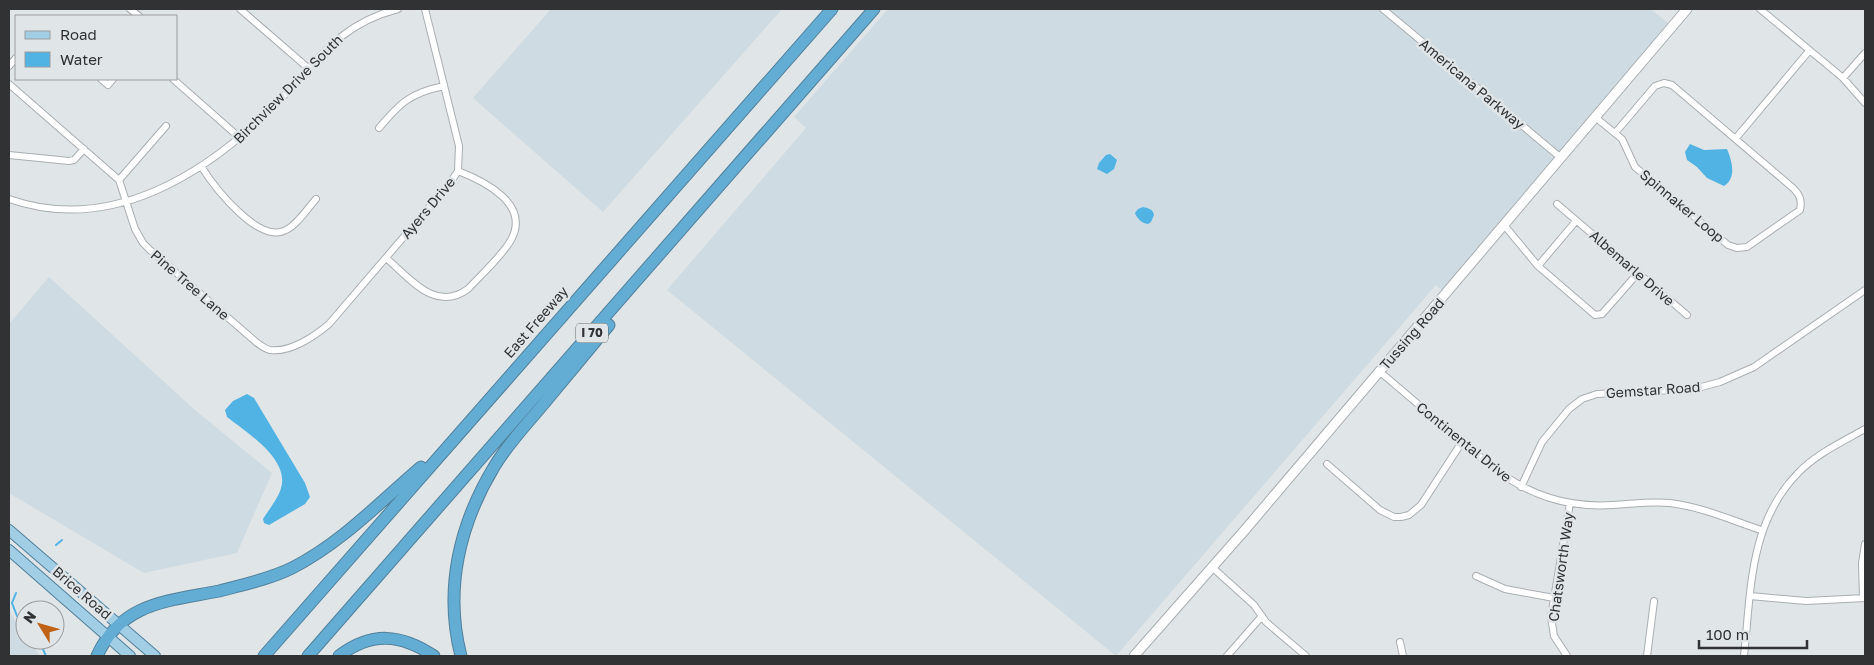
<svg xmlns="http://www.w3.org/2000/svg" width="1874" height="665" viewBox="0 0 1874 665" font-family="'Golos Text',sans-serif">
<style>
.built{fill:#cedbe2}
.water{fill:#50b3e3}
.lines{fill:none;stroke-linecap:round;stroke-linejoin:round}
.stream{stroke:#50b3e3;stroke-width:2}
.street-casing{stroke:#a9aeb1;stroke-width:8}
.secondary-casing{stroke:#a9aeb1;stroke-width:11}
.primary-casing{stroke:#51819b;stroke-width:12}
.highway-casing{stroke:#51819b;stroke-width:13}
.street{stroke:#fff;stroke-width:6}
.secondary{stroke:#fff;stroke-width:9}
.primary{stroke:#a1cde5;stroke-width:10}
.highway{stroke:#63acd3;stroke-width:11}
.labels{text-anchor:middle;stroke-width:5;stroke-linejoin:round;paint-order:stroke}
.shield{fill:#e0e5e8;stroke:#656869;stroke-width:1}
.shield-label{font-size:12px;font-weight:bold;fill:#303233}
.street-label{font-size:14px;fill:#303233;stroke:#e0e5e8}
</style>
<rect width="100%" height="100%" fill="#e0e5e8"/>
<!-- built -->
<path class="built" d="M551,9H782L603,212L473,98Z
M888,9H1651L1668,23L1443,291L1436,285L1116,656L667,290L806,128L794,117Z
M49,277L195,410L272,473L237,553L144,573L9,493V324Z
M9,611L25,634V640H29L40,656H9Z"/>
<!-- water -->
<path class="water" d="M1690,144L1704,150L1727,149C1732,161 1737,178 1724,186L1707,178L1697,167L1687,160L1685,152Z
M1110,154L1117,160L1114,169L1107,174L1097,169L1099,163L1106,155Z
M1143,207C1148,208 1153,209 1154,215L1151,222L1148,224C1142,223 1137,219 1135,213L1138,209Z
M247,394L254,398L305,483L310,497L305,504L269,525L264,523L263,519C268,511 279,497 281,488C290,459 246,432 227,417L225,410L233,401Z"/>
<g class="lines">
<!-- stream -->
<path class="stream" d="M56,545L62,540
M16,593L12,603L17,616L25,622
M39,640L46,656"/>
<!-- street casing -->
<g class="street-casing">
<path id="street" d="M130,9L139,16
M240,9L308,68
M1383,9L1561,158
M1760,9L1843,78L1865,103
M9,66L16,58
M1843,78L1865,53
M101,79L108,85L113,79
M173,79L240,138
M9,84L119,180L135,229L143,243L150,250L256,342C260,345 265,349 270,350C290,353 315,336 329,324L450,183L458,171L459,146L425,9
M1595,117L1622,139L1635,167L1728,245L1737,248L1747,247L1800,210C1802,200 1800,195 1793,188L1672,85L1664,83L1655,86L1615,133
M379,128C400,103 410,93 444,86
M1736,138L1809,51
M9,155L69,161L74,160L84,149
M201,166C214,187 259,245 286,230C298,224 307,209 316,199
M119,180L166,126
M9,199C112,235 208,173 278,102C317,61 339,24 398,9
M1557,204L1687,315
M1504,225L1538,266L1595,315L1602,314L1638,273
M386,258C410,278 435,313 468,289C481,275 502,256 511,240C531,204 484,181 458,171
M1538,266L1576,221
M1379,371L1492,467C1529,495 1566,508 1613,505C1632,504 1651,501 1670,503C1702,507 1731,520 1761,530
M1327,464L1380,510L1394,517H1401L1409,515L1421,505L1462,442
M1521,487L1542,442L1569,409L1582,399L1597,394L1694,389L1720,382L1754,367L1865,290
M1213,568L1254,605L1266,622L1306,656
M1476,576L1505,589L1554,598
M1750,596L1806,601L1865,598
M1863,598L1862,563L1865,544
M1400,642L1403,656
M1227,656L1262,616
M1567,656L1554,636L1551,617L1570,503
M1647,656L1654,601
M1744,656C1751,591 1749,523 1798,473C1816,454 1842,442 1865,429"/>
</g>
<!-- secondary casing -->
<g class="secondary-casing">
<path id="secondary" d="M1134,656L1244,531L1687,9"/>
</g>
<!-- primary casing -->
<g class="primary-casing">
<path id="primary" d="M9,530L155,656
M9,550L130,656"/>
</g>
<!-- highway casing -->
<g class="highway-casing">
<path id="highway" d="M97,656C121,602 169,601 219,591C242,585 270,579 292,568C341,543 379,503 421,467
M264,656L832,9
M308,656L874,9
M339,656C372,631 401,634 434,656
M461,656C444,590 459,525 494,467C508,443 528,423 546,401C567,376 588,350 609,325"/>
</g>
<!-- street -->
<use href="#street" class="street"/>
<!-- secondary -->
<use href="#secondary" class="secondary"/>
<!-- primary -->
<use href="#primary" class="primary"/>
<!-- highway -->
<use href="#highway" class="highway"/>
</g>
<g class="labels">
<!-- shield labels -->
<rect class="shield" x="576" y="323.5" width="32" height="19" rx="4"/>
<g class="shield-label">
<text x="592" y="337">I 70</text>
</g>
<!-- street labels -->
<g class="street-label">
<text transform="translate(1472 84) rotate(40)" y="5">Americana Parkway</text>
<text transform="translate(288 89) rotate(-45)" y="5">Birchview Drive South</text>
<text transform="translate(1682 206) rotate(40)" y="5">Spinnaker Loop</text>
<text transform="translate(428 208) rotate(-50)" y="5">Ayers Drive</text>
<text transform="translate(1632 268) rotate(41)" y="5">Albemarle Drive</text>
<text transform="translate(190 285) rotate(41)" y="5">Pine Tree Lane</text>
<text transform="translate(536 322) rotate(-49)" y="5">East Freeway</text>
<text transform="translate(1412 334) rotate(-49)" y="5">Tussing Road</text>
<text transform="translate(1653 390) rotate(-4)" y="5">Gemstar Road</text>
<text transform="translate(1464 442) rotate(39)" y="5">Continental Drive</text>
<text transform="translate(1561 567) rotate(-82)" y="5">Chatsworth Way</text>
<text transform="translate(82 593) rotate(41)" y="5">Brice Road</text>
</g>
</g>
<!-- border -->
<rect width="1874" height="665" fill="none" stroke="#303233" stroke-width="20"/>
<!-- legend -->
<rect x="15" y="15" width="162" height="65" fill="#e0e5e8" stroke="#9a9da0"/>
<rect x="25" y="31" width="25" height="8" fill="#a1cde5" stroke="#9a9da0"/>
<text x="60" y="40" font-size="15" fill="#303233">Road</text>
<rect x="25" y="52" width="25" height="15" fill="#50b3e3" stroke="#9a9da0"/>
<text x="60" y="65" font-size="15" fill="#303233">Water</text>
<!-- north arrow -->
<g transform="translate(40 625) rotate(307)"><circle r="24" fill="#e0e5e8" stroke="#9a9da0"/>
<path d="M0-4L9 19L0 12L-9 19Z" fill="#bf6215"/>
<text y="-8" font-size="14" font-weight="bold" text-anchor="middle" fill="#303233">N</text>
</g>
<!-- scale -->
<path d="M1699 640v8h108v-8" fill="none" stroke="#303233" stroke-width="2.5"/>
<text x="1706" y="640" font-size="15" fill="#303233" stroke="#e0e5e8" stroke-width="4" paint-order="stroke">100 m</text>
</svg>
